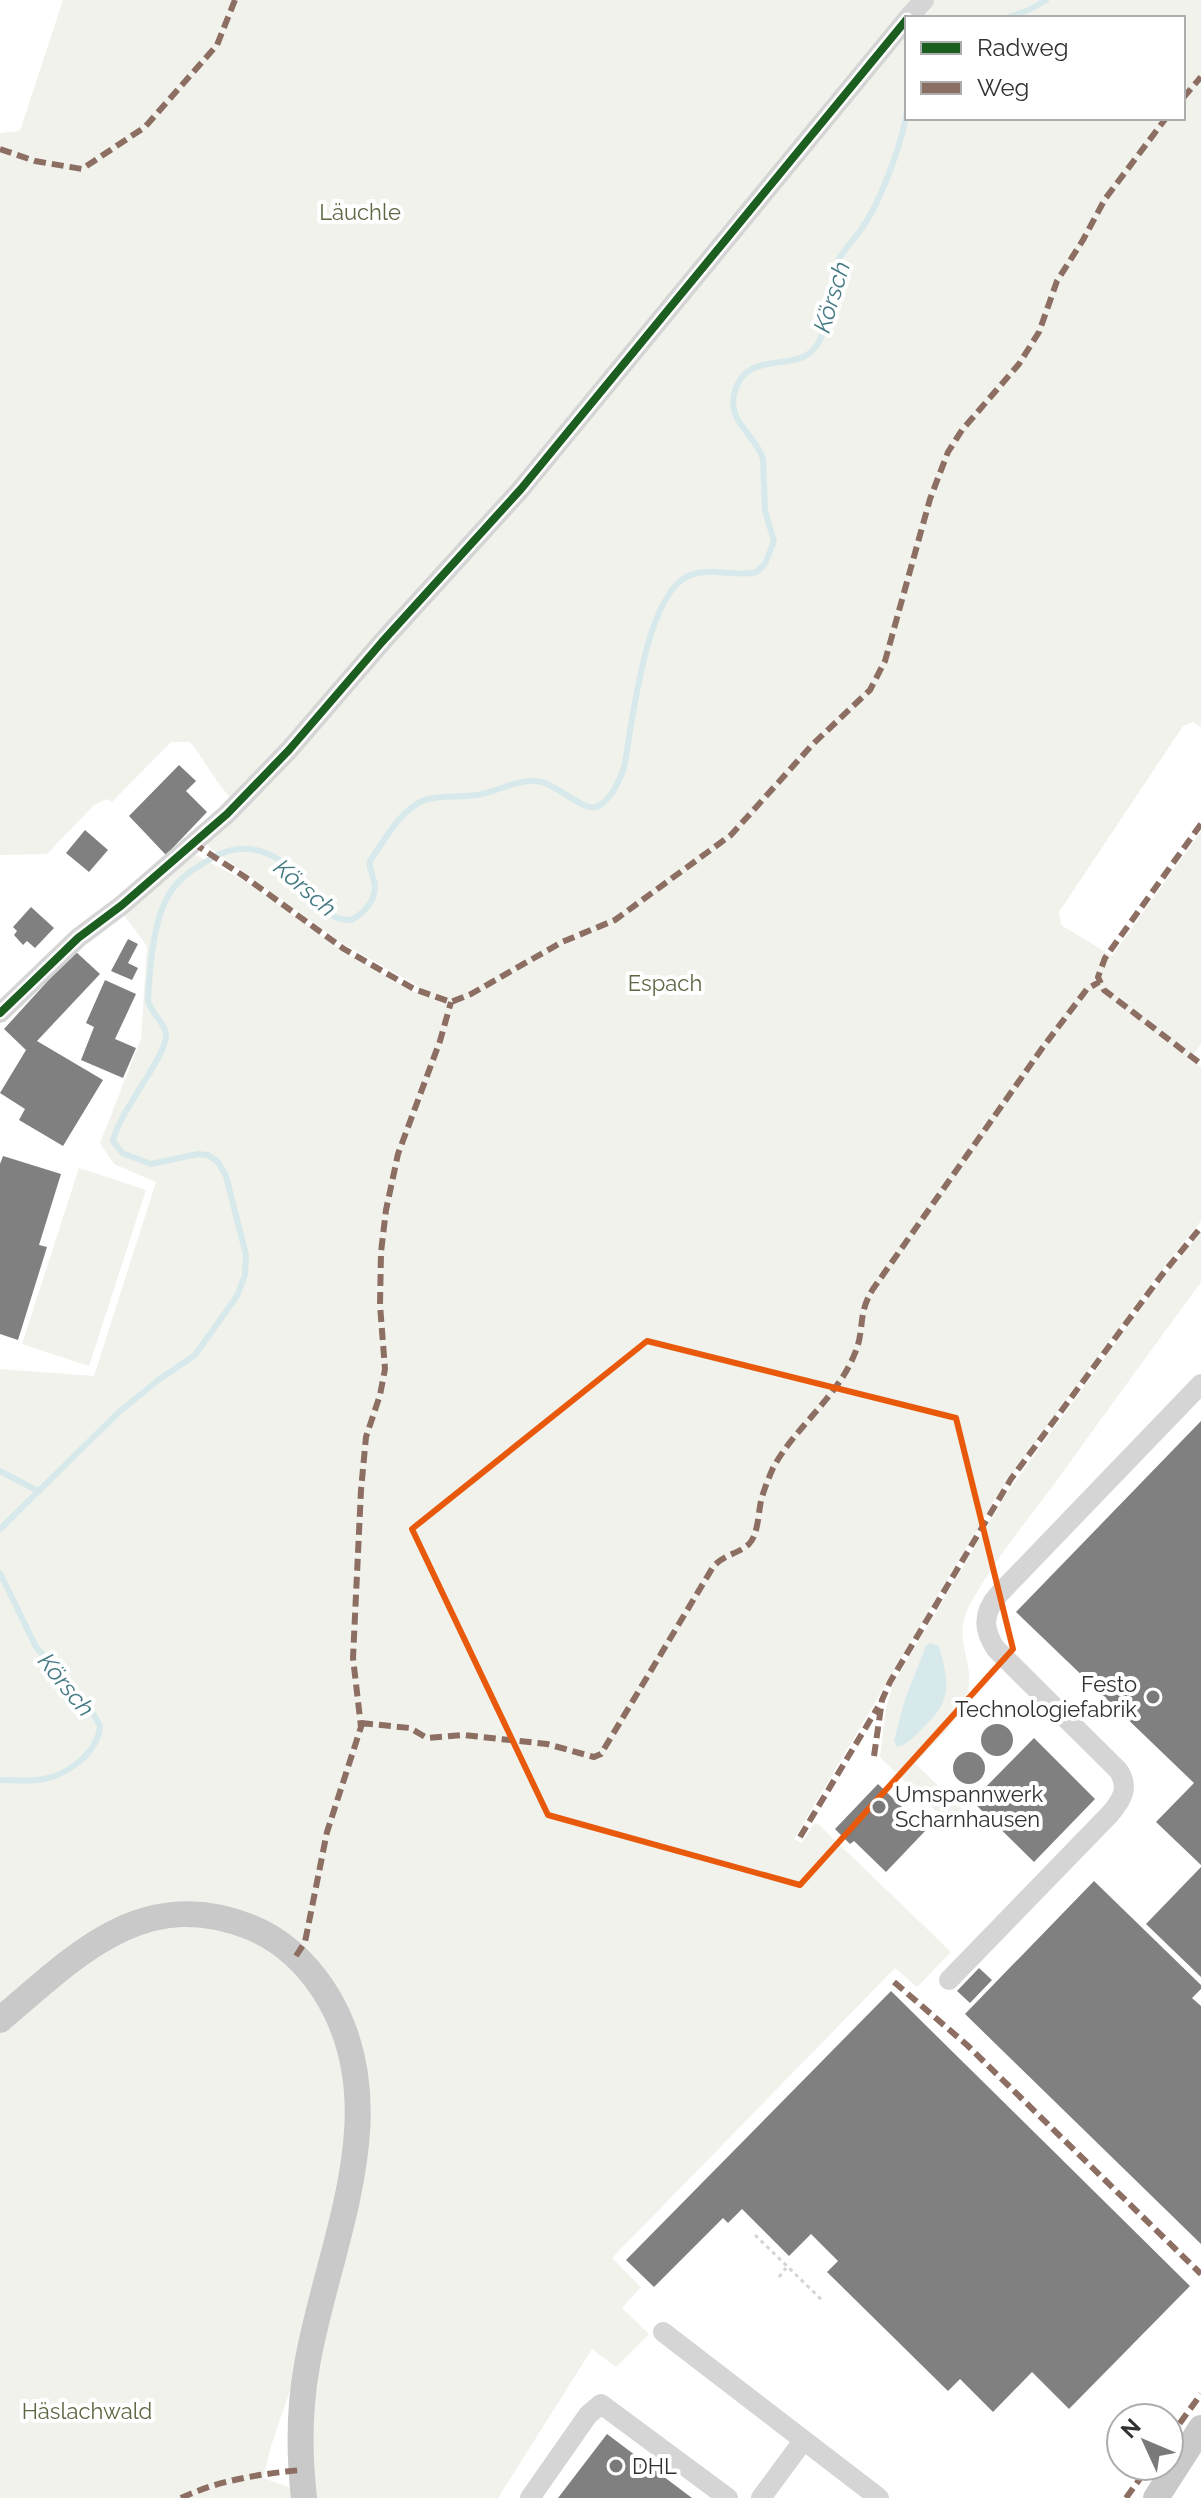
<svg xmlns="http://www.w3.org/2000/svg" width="1201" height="2498" viewBox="0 0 1201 2498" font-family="Raleway,sans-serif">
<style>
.green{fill:#f0f2eb;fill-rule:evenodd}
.water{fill:#d8e9eb}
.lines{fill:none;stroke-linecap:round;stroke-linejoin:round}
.stream{stroke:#d8e9eb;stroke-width:6}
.building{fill:#808080}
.path{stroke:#d4d4d4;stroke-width:3;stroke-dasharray:4 4;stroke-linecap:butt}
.minor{stroke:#d5d5d5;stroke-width:20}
.major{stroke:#c9c9c9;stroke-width:26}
.quiet{stroke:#8d6e63;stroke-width:6;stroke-dasharray:12 6;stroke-linecap:butt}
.cycleway-casing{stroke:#fff;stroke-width:13}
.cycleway{stroke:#1b5e20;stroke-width:8}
.marked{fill:none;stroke:#e8590c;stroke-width:6;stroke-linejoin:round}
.poi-dot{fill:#797979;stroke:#fff;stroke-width:3}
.labels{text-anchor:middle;stroke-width:8;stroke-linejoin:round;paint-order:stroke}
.park-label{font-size:22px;fill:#5c6843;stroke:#fff}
.poi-label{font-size:22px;fill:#313131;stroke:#fff;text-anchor:start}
.water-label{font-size:24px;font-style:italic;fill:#457a84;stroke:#fff}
</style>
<rect width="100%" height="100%" fill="#fff"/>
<!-- green -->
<path class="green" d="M63,0H1201V727L1193,722L1183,726L1059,912L1061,925L1112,956L1201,831V1044L1190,1059L1201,1067V1221L1154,1280L1000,1491L794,1839L802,1843L813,1825L817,1823L951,1952L917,1987L895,1968L612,2258L641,2287L622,2308L649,2334L616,2367L592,2349L498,2498H312L310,2406L360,2183L329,1979L193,1904L0,2007V1369L94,1376L156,1182L114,1164L100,1143L141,1039L147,946L124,915L194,854L247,882L342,951L420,995L423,989L342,943L209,847L207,842L234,801C215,783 206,761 190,742H171L112,802L107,799L94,805L47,854L0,855V133L20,131ZM907,18H1183V118H907Z
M79,1168L146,1190L89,1366L22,1344Z
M1201,1232V1282C1152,1349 1103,1416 1055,1483C1025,1523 992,1563 968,1608C958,1628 964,1646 968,1666C976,1709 941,1736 915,1763L963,1810L945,1820L880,1757L886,1708L893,1684L1007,1493L1163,1278Z
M197,1925L242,1936L284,1960L320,2005L344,2064L346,2148L295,2376L271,2446L263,2478L289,2487L296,2498H0V2033L79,1967L141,1932Z"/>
<!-- water -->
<path class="water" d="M930,1643L939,1646C949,1683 953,1700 923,1728C915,1736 908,1744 897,1747L894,1741L905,1699L926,1646Z"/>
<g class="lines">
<!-- stream -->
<path class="stream" d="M1006,18L1029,10L1046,0
M0,1471L38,1491
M0,1529L118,1413L157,1381L195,1355L237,1296L245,1275L246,1255L226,1176L218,1162L208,1155L198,1154L151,1164L122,1153L113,1141C118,1113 170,1052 166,1033C163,1020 150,1013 148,1000C150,967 153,913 174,887C185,873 199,866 214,857C235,845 256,846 278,859C300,873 320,923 351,920C365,913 378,898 374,881C372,872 369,870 370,861C384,841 403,805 428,799C446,795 465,798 482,794C501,790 522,777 542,782C556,785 584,811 596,807C610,802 620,780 624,768C632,725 645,596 688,576C709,566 734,578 756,572L765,564L774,541L765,511L763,459C756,435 728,423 734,395C743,349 794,372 813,350C833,326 828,296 835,268C840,252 853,242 862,228C881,201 903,141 907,109
M0,1573L36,1647L90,1708L100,1726C98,1752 69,1774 44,1779C30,1782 14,1780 0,1780"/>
</g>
<!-- building -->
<path class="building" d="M179,765L196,781L186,791L207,812L166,855L129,816Z
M85,830L108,850L89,872L66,853Z
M31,907L54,928L35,948L27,941L23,945L14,935L17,931L13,927Z
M128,939L138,944L128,963L138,968L132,980L111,971Z
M75,951L100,974L37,1041L103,1080L63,1146L19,1120L25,1109L0,1093L26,1050L4,1029Z
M105,980L136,994L115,1039L136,1048L123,1078L81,1060L94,1027L86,1023Z
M3,1156L61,1174L39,1245L47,1247L18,1340L0,1334V1164Z
M1201,1421V1865L1156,1822L1194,1783L1016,1612Z
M981 1740a16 16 0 1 1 32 0a16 16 0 1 1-32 0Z
M1034,1738L1095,1799L1034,1862L972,1801Z
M953 1768a16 16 0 1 1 32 0a16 16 0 1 1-32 0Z
M878,1784L926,1830L886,1872L854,1841L850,1844L835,1829Z
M1201,1867V1977L1146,1924Z
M1094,1881L1201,1985V1989L1192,1998L1201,2006V2244L965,2014Z
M979,1968L992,1980L970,2003L957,1991Z
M891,1991L1190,2286L1069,2409L1032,2372L993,2412L960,2379L948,2391L827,2272L838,2261L811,2234L789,2256L742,2209L728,2223L723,2218L654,2287L626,2260Z
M607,2434L692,2498H558Z"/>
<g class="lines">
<!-- path -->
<path class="path" d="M755,2235L824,2302
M779,2277L786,2268"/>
<!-- minor -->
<path class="minor" d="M908,18L924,0
M0,1013L78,938L122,905L227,814L289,750L382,642L521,489L907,19
M949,1980L1110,1814C1122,1800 1130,1787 1118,1770L996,1649C982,1629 983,1612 999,1594L1201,1384
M663,2332L879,2498
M530,2498L588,2415L601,2404L728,2498
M761,2498L803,2441"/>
<!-- major -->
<path class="major" d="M0,2020C75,1956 143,1884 250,1927C280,1939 305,1962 323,1989C400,2106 328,2243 307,2365C299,2409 299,2454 304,2498
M1156,2498L1201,2428"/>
<!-- quiet -->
<path class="quiet" d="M1183,98L1201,77
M0,149L35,161L82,169L145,127L217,45L235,0
M1201,824L1105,958L1098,977L1104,990L1201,1064
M193,843L245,877L344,949L414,989L451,1002L471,994L562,942L615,920L731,835L812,745L870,690L885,661L930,499L948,452L962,430L1019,364L1039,332L1057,281L1083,240L1105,199L1166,118
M361,1723L410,1728L427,1738L463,1735L547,1744L594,1757L601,1754L713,1567C723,1555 738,1554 749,1544C759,1534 758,1510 762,1497C765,1487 769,1477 773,1468C795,1427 838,1397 855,1353C865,1330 857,1314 873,1289L1043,1047L1087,989L1099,982
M874,1756L882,1700L890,1682L1011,1479L1161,1276L1201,1227
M800,1837L878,1707
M296,1956L305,1942L327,1832L361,1727L353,1658L361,1490L366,1437L380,1395L385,1369L380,1305L381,1252L386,1210L398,1154L440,1041L451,1002
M894,1982L967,2045L1201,2274
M1169,2438L1201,2394
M181,2498C219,2480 260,2474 301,2470
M1126,2498L1149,2466"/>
<!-- cycleway casing -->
<g class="cycleway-casing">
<path id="cycleway" d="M0,1013L78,938L122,905L227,814L289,750L382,642L521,489L907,19"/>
</g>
<!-- cycleway -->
<use href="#cycleway" class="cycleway"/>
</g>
<!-- marked area -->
<path class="marked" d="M647,1341L956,1418L1013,1649L800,1885L548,1815L412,1529Z"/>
<!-- markers -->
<g class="poi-dot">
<circle cx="1153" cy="1697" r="8"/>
<circle cx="879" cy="1807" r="8"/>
<circle cx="616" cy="2466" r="8"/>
</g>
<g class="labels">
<!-- park labels -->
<g class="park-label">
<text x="360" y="220">Läuchle</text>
<text x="665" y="991">Espach</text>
<text x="87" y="2419">Häslachwald</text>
</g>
<!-- poi labels -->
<g class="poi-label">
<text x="1137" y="1692" text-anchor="end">Festo<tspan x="1137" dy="25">Technologiefabrik</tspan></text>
<text x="895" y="1802">Umspannwerk<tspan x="895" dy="25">Scharnhausen</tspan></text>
<text x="632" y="2474">DHL</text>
</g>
<!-- water labels -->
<g class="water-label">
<text transform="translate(832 297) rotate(-73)" y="8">Körsch</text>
<text transform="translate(305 888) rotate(41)" y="8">Körsch</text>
<text transform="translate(66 1685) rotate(51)" y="8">Körsch</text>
</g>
</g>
<!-- legend -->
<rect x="905" y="16" width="280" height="104" fill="#ffffff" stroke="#adadad" stroke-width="2"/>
<rect x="921" y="42" width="40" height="12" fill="#1b5e20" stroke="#adadad" stroke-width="2"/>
<text x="977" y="56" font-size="24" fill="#313131">Radweg</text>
<rect x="921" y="82" width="40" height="12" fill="#8d6e63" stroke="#adadad" stroke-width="2"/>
<text x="977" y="96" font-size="24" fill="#313131">Weg</text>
<!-- north arrow -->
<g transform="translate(1145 2442) rotate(314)"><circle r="38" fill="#ffffff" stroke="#adadad" stroke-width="2"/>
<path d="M0-6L14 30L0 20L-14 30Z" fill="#797979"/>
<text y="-12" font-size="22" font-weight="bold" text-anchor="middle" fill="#313131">N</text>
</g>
</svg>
